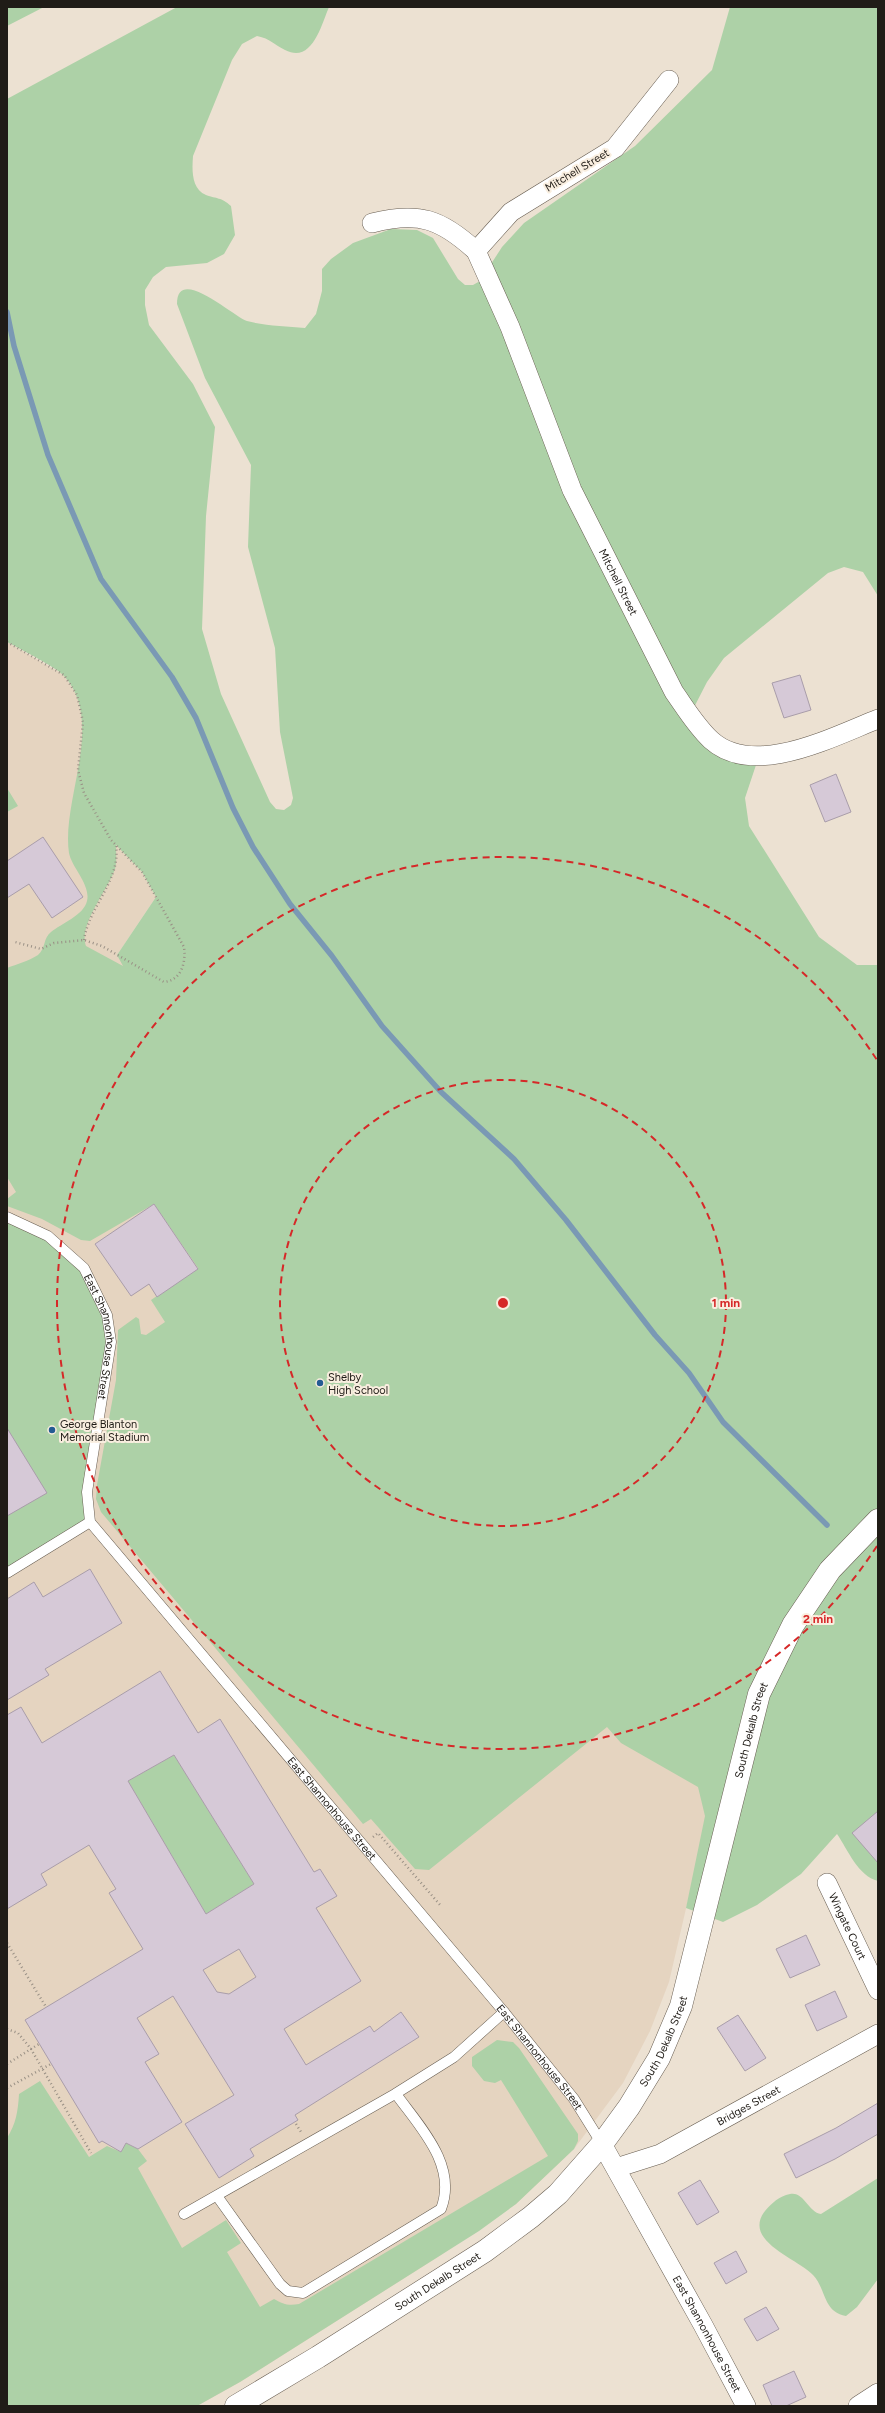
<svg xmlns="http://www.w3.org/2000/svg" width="885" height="2413" viewBox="0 0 885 2413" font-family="Figtree,sans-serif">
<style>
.built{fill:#e5d4c0}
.green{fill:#add1a7;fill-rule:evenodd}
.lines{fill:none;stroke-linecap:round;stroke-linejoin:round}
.stream{stroke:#7a99b4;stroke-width:5.5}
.building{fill:#d6c9d7;stroke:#a99daa;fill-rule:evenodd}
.service-casing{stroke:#675d51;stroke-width:11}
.minor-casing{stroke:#675d51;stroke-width:20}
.secondary-casing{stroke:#675d51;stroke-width:23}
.path{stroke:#999085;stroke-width:2.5;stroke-dasharray:1 3;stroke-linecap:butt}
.service{stroke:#fff;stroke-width:10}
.minor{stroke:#fff;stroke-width:19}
.secondary{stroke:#fff;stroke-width:22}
.ring{fill:none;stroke:#d62828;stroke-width:2;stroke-dasharray:7 5}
.poi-dot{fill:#245b93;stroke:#f9eedf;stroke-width:1.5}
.labels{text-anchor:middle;stroke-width:4;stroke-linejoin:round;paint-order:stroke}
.street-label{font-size:11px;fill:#201c17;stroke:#f9eedf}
.poi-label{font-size:11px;fill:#201c17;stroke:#f9eedf;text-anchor:start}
.centre{fill:#d62828;stroke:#f9eedf;stroke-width:2}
.ring-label{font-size:12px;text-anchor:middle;font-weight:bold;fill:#d62828;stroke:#f9eedf;stroke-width:4;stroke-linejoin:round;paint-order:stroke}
</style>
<rect width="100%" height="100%" fill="#ece1d2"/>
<!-- built -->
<path class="built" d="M7,642L64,675L77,695L123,852L142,872L156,897L117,955L759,1556L694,1874L669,1982L650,2031L623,2083L574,2149L516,2204L441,2255L240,2382L197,2406H7Z"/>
<!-- green -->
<path class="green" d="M7,7H44L7,26Z
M177,7H329C321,26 312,64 285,50C273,44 271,39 257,36L242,44L232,60L193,156C192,169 191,189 206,195C217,199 221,197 231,206L235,235L224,254L207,263L166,267L153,277L145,290V305L149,325L193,384L215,427L206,516L202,629L221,694L270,802L276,809L284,810L291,805L293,798L280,732L275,648L248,547L251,465L205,378L177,304C177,264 235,318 247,321C265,326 286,326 305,328L316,314L322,291V269L331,259L353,243L391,229L417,230L433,238L458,279L465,285H473L480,281L502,247L524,223L635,146L712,70L730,7H878V596L863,572L844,567L828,573L724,658L707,682L688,719L757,762L745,798L749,826L819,937L857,965H878V1881C858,1876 848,1850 837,1834L801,1874L757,1905L723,1922L686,1908L705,1816L698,1787L621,1743L607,1727L429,1870L415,1869L371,1819L363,1824L101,1512L96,1499L97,1485L116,1380L118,1330L136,1317L139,1319L141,1334L146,1335L165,1322L151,1300L198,1268L154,1204L90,1241L81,1240L42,1219L7,1206V1199L16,1192L7,1177V968C17,964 29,961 38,955C46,948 43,938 51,932C61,924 84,915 87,901C91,885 72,868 69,853C61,800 106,722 64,676C56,667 20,649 7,642V99ZM116,845L142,872L156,897L117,955L123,966L86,946C78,925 108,890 115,869C117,861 116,854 116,845Z
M7,788L18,806L7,812Z
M7,1217L48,1236L84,1268L97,1292L111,1342L87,1492L90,1522L7,1573Z
M174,1755L254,1884L206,1914L128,1781Z
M497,2040L513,2042L519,2048L578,2134V2141L574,2149L516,2204L479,2231L240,2382L197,2406H7V2138C16,2124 18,2111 19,2094L40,2081L89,2157L107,2146L121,2152L126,2143L138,2149L147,2161L138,2168L182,2248L226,2220L241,2243L227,2252L260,2307L274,2299C283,2304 288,2306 299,2304L548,2156L501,2080L495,2083L484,2081L472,2066V2057Z
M878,2178V2279L857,2307L846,2316C822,2311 827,2290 813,2275C797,2258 742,2241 765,2211C772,2203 779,2196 790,2194C804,2191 808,2212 821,2214Z"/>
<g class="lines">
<!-- stream -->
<path class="stream" d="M7,312L14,346L48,455L101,579L172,677L196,718L233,808L253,847L290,904L332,956L382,1026L441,1092L514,1159L566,1220L655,1335L689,1373L723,1422L827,1525"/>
</g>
<!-- building -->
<path class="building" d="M800,675L811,710L784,718L772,683Z
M836,774L851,812L825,822L810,785Z
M43,837L83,897L52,918L29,884L7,898V861Z
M154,1204L198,1269L157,1297L149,1284L131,1296L95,1244Z
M7,1428L47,1493L7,1516Z
M90,1569L122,1623L45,1669L49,1675L7,1700V1599L34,1582L43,1597Z
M160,1671L198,1733L220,1719L314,1872L320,1869L337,1896L316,1908L361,1981L284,2029L306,2065L370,2026L374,2032L401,2012L419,2037L295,2115L298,2120L250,2149L254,2156L219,2178L185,2124L234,2095L173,1996L137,2018L159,2054L145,2062L182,2122L138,2149L126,2143L121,2152L102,2141L99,2143L25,2020L143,1949L109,1893L116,1889L89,1845L41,1874L47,1885L7,1909V1715L21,1707L42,1743ZM174,1755L254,1884L206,1914L128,1781ZM239,1949L256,1977L229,1994L217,1992L203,1970Z
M878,1811V1863L852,1833Z
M806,1935L820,1965L790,1978L776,1949Z
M835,1991L847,2017L817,2031L805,2005Z
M738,2015L766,2058L745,2071L717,2028Z
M878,2103V2134L835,2159L796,2178L784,2154L836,2128Z
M700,2180L719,2212L697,2225L678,2193Z
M736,2251L747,2272L726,2284L714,2263Z
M766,2307L779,2329L757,2341L744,2319Z
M794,2371L806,2397L786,2406H772L763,2385Z"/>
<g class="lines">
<!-- service casing -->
<g class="service-casing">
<g id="service">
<path id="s1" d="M7,1217L48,1236L84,1268L107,1315L111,1342L87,1492L90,1522L504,2012L574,2099L602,2144"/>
<path d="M7,1573L90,1522"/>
<path d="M217,2196L280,2284L288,2291L303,2293L441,2209C458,2165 419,2126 396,2094"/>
<path d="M184,2214L395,2094L454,2057L504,2012"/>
</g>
</g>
<!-- minor casing -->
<g class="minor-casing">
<g id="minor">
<path id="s2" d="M669,80L615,148L511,212L476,251L510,327L572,490L674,692C686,709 696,726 711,740C754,779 834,736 878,719"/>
<path d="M372,223C419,211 441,219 476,251"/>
<path id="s3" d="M827,1883L878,1990"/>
<path id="s4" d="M602,2144L703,2325L746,2406"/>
<path id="s5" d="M616,2168L660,2154L878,2034"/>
<path d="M858,2406L878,2393"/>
</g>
</g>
<!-- secondary casing -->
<g class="secondary-casing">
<g id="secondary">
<path id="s6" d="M236,2406L318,2357L485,2251L531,2217L558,2194L602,2144L629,2107L659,2058L681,2006L759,1694L793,1625L830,1570L878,1520"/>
</g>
</g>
<!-- path -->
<path class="path" d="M7,642L64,675L77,695L83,722L78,770L84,793L111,840L142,872L184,947C186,962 182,980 164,982L102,946L84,940L54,943L41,949L15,942
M84,940C89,906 121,880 116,846
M373,1837L378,1833L441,1906
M7,1943L46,2007
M7,2029L18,2033L31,2049L91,2153
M7,2064L39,2044
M7,2088L51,2064
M296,2124L301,2132"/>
<!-- service -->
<use href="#service" class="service"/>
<!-- minor -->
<use href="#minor" class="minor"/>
<!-- secondary -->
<use href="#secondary" class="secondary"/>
</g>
<!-- distance rings -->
<g class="ring">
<circle cx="503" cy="1303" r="223"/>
<path d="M877 1546A446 446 0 1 1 877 1060"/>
</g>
<!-- markers -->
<g class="poi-dot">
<circle cx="320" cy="1383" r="4"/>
<circle cx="52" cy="1430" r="4"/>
</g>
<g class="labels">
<!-- street labels -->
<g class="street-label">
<text transform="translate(577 170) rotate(-31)" y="4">Mitchell Street</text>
<text dy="4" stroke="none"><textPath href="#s2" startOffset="622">Mitchell Street</textPath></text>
<text dy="4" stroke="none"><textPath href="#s1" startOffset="166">East Shannonhouse Street</textPath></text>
<text dy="4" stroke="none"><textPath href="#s6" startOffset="897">South Dekalb Street</textPath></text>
<text dy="4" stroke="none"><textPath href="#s1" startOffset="730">East Shannonhouse Street</textPath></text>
<text dy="4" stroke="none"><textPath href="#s3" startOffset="48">Wingate Court</textPath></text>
<text dy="4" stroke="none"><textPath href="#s6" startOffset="573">South Dekalb Street</textPath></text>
<text dy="4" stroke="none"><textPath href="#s1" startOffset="1054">East Shannonhouse Street</textPath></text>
<text dy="4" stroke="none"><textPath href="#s5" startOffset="147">Bridges Street</textPath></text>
<text dy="4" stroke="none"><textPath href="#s6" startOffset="237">South Dekalb Street</textPath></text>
<text dy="4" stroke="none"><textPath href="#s4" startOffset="217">East Shannonhouse Street</textPath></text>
</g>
<!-- poi labels -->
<g class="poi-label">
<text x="328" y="1381">Shelby<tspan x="328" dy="13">High School</tspan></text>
<text x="60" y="1428">George Blanton<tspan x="60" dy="13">Memorial Stadium</tspan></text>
</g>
</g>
<circle cx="503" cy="1303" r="6" class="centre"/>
<g class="ring-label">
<text x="726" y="1307">1 min</text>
<text x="818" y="1623">2 min</text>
</g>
<!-- border -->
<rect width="885" height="2413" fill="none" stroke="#201c17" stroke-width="16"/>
</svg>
